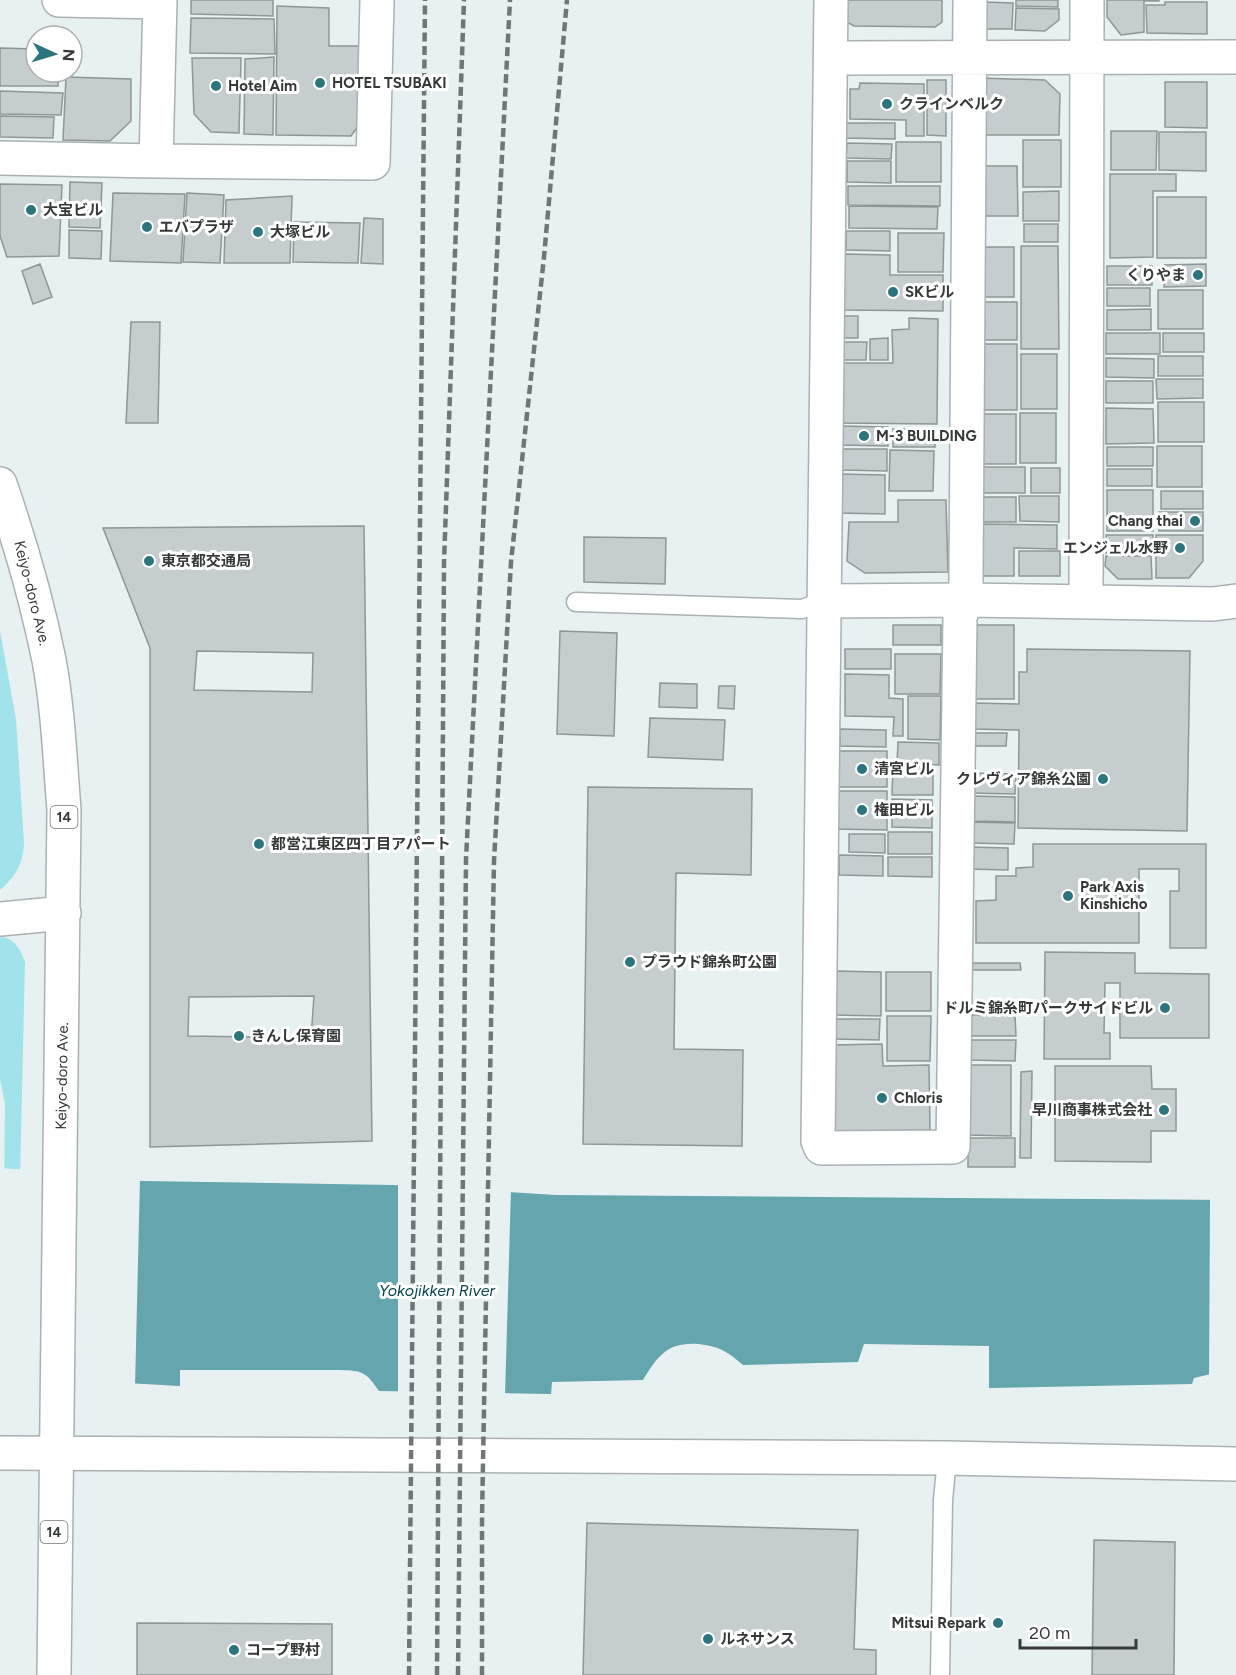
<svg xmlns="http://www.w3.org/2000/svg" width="1236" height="1675" viewBox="0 0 1236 1675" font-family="Figtree,'Noto Sans JP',sans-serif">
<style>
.green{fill:#a2e2eb}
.water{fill:#64a5ae}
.pier{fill:#e8f1f2}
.building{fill:#c5cdce;stroke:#8e9697;stroke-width:1.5;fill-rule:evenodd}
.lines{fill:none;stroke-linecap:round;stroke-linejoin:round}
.service-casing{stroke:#a9b1b2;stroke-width:21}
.minor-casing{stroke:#a9b1b2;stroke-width:36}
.tertiary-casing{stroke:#a9b1b2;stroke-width:36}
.trunk-casing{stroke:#a9b1b2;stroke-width:36}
.service{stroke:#fff;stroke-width:18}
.minor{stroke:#fff;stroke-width:33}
.tertiary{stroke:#fff;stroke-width:33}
.trunk{stroke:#fff;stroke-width:33}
.rail{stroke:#707576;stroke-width:4.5;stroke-dasharray:9 4.5;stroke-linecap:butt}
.poi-dot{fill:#2d757e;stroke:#fff;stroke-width:2}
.labels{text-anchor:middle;stroke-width:6;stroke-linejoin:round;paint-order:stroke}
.shield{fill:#fff;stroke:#727475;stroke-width:1.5}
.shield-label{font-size:14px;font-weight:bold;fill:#36393a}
.poi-label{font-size:15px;font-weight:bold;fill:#36393a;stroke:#fff;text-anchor:start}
.street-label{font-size:15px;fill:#36393a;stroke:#fff}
.water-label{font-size:16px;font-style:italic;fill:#05454c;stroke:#fff}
</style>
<rect width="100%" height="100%" fill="#e8f1f2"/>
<!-- green -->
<path class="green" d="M0,631L16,719L24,843C23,864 16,876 0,890Z
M0,937C14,937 21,950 25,962L16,1358H2L5,1104L0,1079Z"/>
<!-- water -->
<path class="water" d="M0,1171L143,1181L394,1185L556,1195L1236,1200V1368L1194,1378L1192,1384L989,1388V1346L864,1344L858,1362L743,1365C727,1351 718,1346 698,1344C667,1342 658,1356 643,1380L552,1382L551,1394L379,1391C364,1369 361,1371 336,1370H180V1386L0,1376Z"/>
<!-- pier -->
<path class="pier" d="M0,1168L140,1178L135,1387L0,1379Z
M398,1182L511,1189L505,1396L398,1394Z
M1210,1197H1236V1371L1209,1378Z"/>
<!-- building -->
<path class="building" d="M191,0H273V16L191,14Z
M848,0H942V22L935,27L854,26L847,22Z
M1016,0H1058V7L1016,6Z
M1107,0H1159V1H1144V32L1121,35L1107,17Z
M982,2L1013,3L1012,29H982Z
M1165,2H1207V34L1147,33L1146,5H1165Z
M277,6L329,8V46H365L363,119L351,136L276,135Z
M1016,8L1059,9V20L1045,31L1015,30Z
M191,18L274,19L275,54L190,53Z
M0,48L36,49V72H59L58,86H0Z
M274,57L273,135L244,134L245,59Z
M192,58H241L239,133L211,132L194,114Z
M66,77L131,79V121L110,141L63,140Z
M980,78L1045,80L1060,94L1059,135H980Z
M927,80H946V136L927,135Z
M1165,82H1207V128L1165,127Z
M860,83L924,84V136H906V120L850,119V89H859Z
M0,91L63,93L61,115L0,114Z
M0,116L54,117L53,138L0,137Z
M843,123H895V139L842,138Z
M1111,131H1157L1156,170H1111Z
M1159,132H1206V171L1159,170Z
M1023,140H1061V187H1023Z
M896,142H941V182H896Z
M847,143L892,144L891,159L846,158Z
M847,161H891V183L847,182Z
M983,166H1017L1018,216H983Z
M1110,174H1176V191H1153V257L1110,258Z
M70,182L102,183L100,228L69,227Z
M0,184L62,185L59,256L7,257L0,236Z
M848,186H940V206L848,205Z
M1059,191V221H1023V192Z
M113,193L185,194L181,263L110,261Z
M187,193L224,195L220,263L183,262Z
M292,196L290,263H224L226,200Z
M1157,197H1206V258H1157Z
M849,206L938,207L937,229L849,228Z
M364,218L383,219V264L361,263Z
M294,222L360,223L358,263L293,262Z
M1024,224H1058V242H1024Z
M69,230L102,231L101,259L69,258Z
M846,231H890V251L846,250Z
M898,233H944L943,272H898Z
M1021,246H1058L1059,349H1021Z
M977,247H1014V297H978Z
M844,254L890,255V275H943V311L843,310Z
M40,264L52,297L33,304L22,271Z
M1206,264V286L1164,287V265Z
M1107,266H1152V285H1107Z
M1107,288H1150V306H1107Z
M1158,290H1203V329H1158Z
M978,302H1017V340H977Z
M1151,309V330H1107V310Z
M842,316H858V338H842Z
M909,318L938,319L937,424L837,423V363H893L892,330L909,329Z
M131,322H160L158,423H126Z
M1106,333H1160V354H1106Z
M1163,333H1204V352H1163Z
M888,338V360H870V339Z
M842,342H867L866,360H841Z
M980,344H1017V410H980Z
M1021,354H1057V409H1021Z
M1158,356H1203V376H1158Z
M1106,358L1154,359V378L1106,377Z
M1156,379H1203V398L1157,399Z
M1106,381H1153V403H1106Z
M1158,402H1204V442H1158Z
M1106,408L1153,409L1154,443L1106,444Z
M1020,413H1056V463H1020Z
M979,414H1016V464H980Z
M839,426L888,427V446L839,445Z
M893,429H935V447H893Z
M1157,446H1202V487H1157Z
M1107,447H1153V466H1107Z
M841,449H887V471L841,470Z
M890,450L934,451L933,491H889Z
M978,467H1025V493H978Z
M1031,468H1060V493H1031Z
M1107,469H1152V486H1107Z
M839,474L885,475V514L838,513Z
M1107,490H1153V531H1107Z
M1161,491H1203V509H1161Z
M1019,496H1059V522L1020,521Z
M977,497H1016V522H977Z
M898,500H946L948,572L865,573L847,561L849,522H898Z
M1159,512H1203V531H1159Z
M978,524L1057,525V549L1014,548V576H978Z
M364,526L372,1141L150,1147V648L103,528ZM197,651L313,653L312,692L194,690ZM314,996L311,1038L188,1036L189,997Z
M1106,535H1153V553H1106Z
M1156,535H1203V561L1189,578H1156Z
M584,537L666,538L665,584L584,582Z
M1019,551H1060V576H1019Z
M1106,556H1151L1152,579H1118L1105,566Z
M893,625H941V645H893Z
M968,625H1014V699H968Z
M560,631L617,633L614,736L557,734Z
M845,649H891V669H845Z
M1027,649L1190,651L1187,831L1018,828L1019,730L973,729L974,703L1019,704V672H1027Z
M895,654H941L940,694H895Z
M845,674L889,675V698L903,699V736H893L894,717L845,716Z
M660,683L697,684V708L659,707Z
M719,686H735L734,709L718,708Z
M908,696H941L940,740L908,739Z
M650,718L725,720L723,760L648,757Z
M840,729L886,730V747L840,746Z
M975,733H1007L1006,746H974Z
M898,742L939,743V765L897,764Z
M838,751H887V787H837Z
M893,767H933V795H892Z
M969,773L1016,774L1015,794L969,793Z
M588,787L752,789L751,875L676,873L674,1049L743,1050L742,1146L583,1144Z
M837,791H887V830L836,829Z
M971,796L1015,797V822L970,821Z
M892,799L932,800V828L892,827Z
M970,822L1015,823L1014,844L970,843Z
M888,832H932V854H888Z
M849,834H885V853L849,852Z
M1033,844H1206V948H1170V891H1179V869H1139V943H976V901L996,900V876H1016V868L1033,867Z
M968,847L1008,848V870L968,869Z
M839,855L883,856V876L839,875Z
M888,857H932V877L888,876Z
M1045,952L1135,953V973L1209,974V1038H1120V983H1105L1104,1033H1110V1059H1044Z
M971,963H1020L1021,970H970Z
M835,971L881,972V1016L834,1015Z
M886,972H931V1011H886Z
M968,1015H1015L1016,1036H968Z
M887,1016H931L930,1061H887Z
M835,1019H880L879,1040L835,1039Z
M965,1040H1016L1015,1061L965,1060Z
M882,1044L883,1066L929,1065L930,1130L835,1132L833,1045Z
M966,1065H1011V1136L966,1135Z
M1055,1066H1151L1152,1089H1176V1131H1151V1162L1055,1161Z
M1032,1071L1031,1158H1020L1021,1072Z
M968,1138H1015V1167H968Z
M587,1523L858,1530L854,1649L876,1650V1675H583Z
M1094,1540L1175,1542L1174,1675H1092Z
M137,1623L332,1624V1675H137Z"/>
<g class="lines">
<!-- service casing -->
<g class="service-casing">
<path id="service" d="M576,602L802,609L824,601
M940,1675L943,1500L947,1458"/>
</g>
<!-- minor casing -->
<g class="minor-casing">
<path id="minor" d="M59,0L160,2
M160,0L156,161L373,163L377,0
M831,0L818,1141L821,1148L953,1147L960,617L966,600V576L970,0
M831,58L1236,57
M0,158L156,161
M1086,601L1087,0"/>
</g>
<!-- tertiary casing -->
<g class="tertiary-casing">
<path id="tertiary" d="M824,601L966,600L1213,604L1236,601
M0,1453L947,1458L1236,1464"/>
</g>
<!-- trunk casing -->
<g class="trunk-casing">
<path id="trunk" d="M0,484C20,542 37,601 49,660C58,709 60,760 64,810L54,1675
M0,919L64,913"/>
</g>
<!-- service -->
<use href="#service" class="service"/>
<!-- minor -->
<use href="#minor" class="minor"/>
<!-- tertiary -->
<use href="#tertiary" class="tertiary"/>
<!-- trunk -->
<use href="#trunk" class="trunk"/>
<!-- rail -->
<path class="rail" d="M409,1675L425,0
M437,1675L444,563L464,0
M458,1675L466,859L510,0
M482,1675V1518L494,861L511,562L544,257L567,0"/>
</g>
<!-- markers -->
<g class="poi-dot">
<circle cx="320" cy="83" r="6"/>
<circle cx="216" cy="86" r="6"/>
<circle cx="887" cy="104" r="6"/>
<circle cx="31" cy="210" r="6"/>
<circle cx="147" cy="227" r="6"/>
<circle cx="258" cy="232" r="6"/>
<circle cx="1198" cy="275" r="6"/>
<circle cx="893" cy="292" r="6"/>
<circle cx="864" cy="436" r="6"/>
<circle cx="1195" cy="521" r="6"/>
<circle cx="1180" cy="548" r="6"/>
<circle cx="149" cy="561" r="6"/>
<circle cx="862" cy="769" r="6"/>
<circle cx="1103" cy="779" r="6"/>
<circle cx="862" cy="810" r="6"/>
<circle cx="259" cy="844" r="6"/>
<circle cx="1068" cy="896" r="6"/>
<circle cx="630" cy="962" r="6"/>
<circle cx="1165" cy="1008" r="6"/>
<circle cx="239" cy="1036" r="6"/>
<circle cx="882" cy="1098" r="6"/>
<circle cx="1164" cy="1110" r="6"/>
<circle cx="998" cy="1623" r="6"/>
<circle cx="708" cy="1639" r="6"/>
<circle cx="234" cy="1650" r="6"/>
</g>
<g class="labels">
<!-- shield labels -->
<g class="shield">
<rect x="50.5" y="806" width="27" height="22" rx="4.5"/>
<rect x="40.5" y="1521" width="27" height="22" rx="4.5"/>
</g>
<g class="shield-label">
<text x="64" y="822">14</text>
<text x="54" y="1537">14</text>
</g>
<!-- poi labels -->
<g class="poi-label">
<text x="332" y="88">HOTEL TSUBAKI</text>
<text x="228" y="91">Hotel Aim</text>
<text x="899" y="109">クラインベルク</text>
<text x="43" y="215">大宝ビル</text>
<text x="159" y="232">エバプラザ</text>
<text x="270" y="237">大塚ビル</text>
<text x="1186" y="280" text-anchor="end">くりやま</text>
<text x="905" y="297">SKビル</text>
<text x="876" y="441">M-3 BUILDING</text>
<text x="1183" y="526" text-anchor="end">Chang thai</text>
<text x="1168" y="553" text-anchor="end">エンジェル水野</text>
<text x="161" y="566">東京都交通局</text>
<text x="874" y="774">清宮ビル</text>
<text x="1091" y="784" text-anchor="end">クレヴィア錦糸公園</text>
<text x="874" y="815">権田ビル</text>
<text x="271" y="849">都営江東区四丁目アパート</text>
<text x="1080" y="892">Park Axis<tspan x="1080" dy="17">Kinshicho</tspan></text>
<text x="642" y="967">プラウド錦糸町公園</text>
<text x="1153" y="1013" text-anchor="end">ドルミ錦糸町パークサイドビル</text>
<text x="251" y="1041">きんし保育園</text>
<text x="894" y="1103">Chloris</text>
<text x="1152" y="1115" text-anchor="end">早川商事株式会社</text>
<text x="986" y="1628" text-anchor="end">Mitsui Repark</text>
<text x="720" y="1644">ルネサンス</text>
<text x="246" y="1655">コープ野村</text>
</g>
<!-- street labels -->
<g class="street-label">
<text transform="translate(32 593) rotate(76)" y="5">Keiyo-doro Ave.</text>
<text transform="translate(62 1076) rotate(-89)" y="5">Keiyo-doro Ave.</text>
</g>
<!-- water labels -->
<g class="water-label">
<text x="437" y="1296">Yokojikken River</text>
</g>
</g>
<!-- north arrow -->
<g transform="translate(54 54) rotate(94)"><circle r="28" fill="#ffffff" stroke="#afb0b0" stroke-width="1.5"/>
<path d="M0-4.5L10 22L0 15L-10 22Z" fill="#2d757e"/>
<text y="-9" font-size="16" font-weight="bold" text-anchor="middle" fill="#36393a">N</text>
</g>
<!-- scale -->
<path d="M1020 1639v9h116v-9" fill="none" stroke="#36393a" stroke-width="3"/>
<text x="1029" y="1639" font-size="18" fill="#36393a" stroke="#ffffff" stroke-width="4.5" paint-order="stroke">20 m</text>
</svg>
